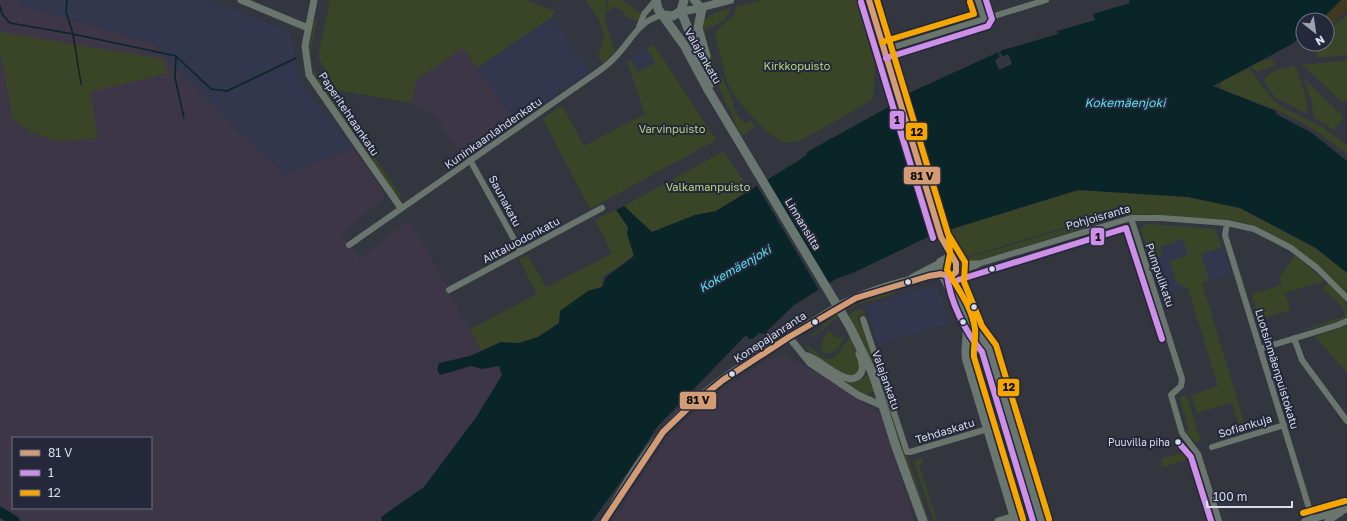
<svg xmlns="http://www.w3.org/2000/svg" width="1347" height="521" viewBox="0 0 1347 521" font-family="'Golos Text',sans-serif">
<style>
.built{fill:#32374e}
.industrial{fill:#3d3646;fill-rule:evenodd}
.green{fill:#3a4527}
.sand{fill:#41391f}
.water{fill:#092528}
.pier{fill:#33363f}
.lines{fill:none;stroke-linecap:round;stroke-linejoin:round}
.stream{stroke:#092528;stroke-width:1.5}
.river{stroke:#092528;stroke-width:10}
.minor{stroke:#69756d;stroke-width:6}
.tertiary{stroke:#69756d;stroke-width:7}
.secondary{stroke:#6a7770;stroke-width:8}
.primary{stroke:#69766f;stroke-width:9}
.bus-1-casing{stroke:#24283a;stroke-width:9}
.bus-2-casing{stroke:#24283a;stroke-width:9}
.bus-3-casing{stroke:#24283a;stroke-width:9}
.bus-1{stroke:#d39c74;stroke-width:6}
.bus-2{stroke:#ce8fe9;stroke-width:6}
.bus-3{stroke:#f7a600;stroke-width:6}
.bus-dot{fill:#d9dde9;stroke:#24283a;stroke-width:1.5}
.labels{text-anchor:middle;stroke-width:4;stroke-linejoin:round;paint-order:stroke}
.bus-label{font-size:10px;fill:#d9dde9;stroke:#24283a;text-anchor:end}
.street-label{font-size:11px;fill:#d9dde9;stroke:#24283a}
.park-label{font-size:11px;fill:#b7d57d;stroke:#24283a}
.water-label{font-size:12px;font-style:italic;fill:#57e1ef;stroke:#24283a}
.line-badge{stroke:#24283a;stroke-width:1.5}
.pale-badge-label{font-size:11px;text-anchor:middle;font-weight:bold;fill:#111}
</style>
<rect width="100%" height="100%" fill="#33363f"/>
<!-- built -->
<path class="built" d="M18,0H208L290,32L299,81L353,149L284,174L152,43L20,6Z
M552,17L589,72L515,122L477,68Z
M647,49L655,63L638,73L630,59Z
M1145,223L1217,228L1231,274L1165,294L1157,268L1153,269L1141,232L1142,225Z
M937,284L949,323L878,344L867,306Z"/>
<!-- industrial -->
<path class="industrial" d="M0,0H18L20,6L152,43L239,132L284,174L353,149L384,193V198L381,202L341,233L359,259L410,220L481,351L501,342L524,341L476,419L424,487L381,517L382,521H0ZM13,438H151V508H13Z
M463,47L515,122L461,157L433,114L412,103L416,80Z
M779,356L789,358L820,374L881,414L914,521H613L669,436L702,405L765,360Z"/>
<!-- green -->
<path class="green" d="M330,0H525L555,11L552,17L477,68L463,48L416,80L412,103L337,90L318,57Z
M586,0H606L605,20L615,52L603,63L598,57L604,36L598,18Z
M608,0H622L642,14L636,21L623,15L624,11L612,6L611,10H606Z
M761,0H860L876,52L873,98L862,106L801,140C795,141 788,144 782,142C767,135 736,101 729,86C723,70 720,52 715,35C718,24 733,23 736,7Z
M730,8C730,20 714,26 705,29L706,38L718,77H722L734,103L732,107L745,124L750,120L755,126L742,136C737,130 736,124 733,117C718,87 704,54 702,21L713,14Z
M1347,15V55L1318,58L1315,44H1327V32Z
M314,20L317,21L310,55L312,68L355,130L350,131L313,75L308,55Z
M0,32L163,59L169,73L90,92L98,137C87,139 73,142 61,141C46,139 24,129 13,119L0,50Z
M654,45L716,140L590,209L543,119L562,105L584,146L645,114L627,61L630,59L638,72L655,63L647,49Z
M1265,60H1272L1275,65L1257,72L1251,66Z
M1347,60V99L1342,102L1303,65Z
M1293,66L1297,69L1307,102L1306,114L1275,97L1264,81C1267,71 1284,68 1293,66Z
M1249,68L1271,98L1282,107L1323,127L1347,146V154C1332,143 1318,131 1301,122C1276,108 1248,100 1221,89V82Z
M1304,79L1344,117L1334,130L1314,117L1311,99Z
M359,135L402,197V198L395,194L356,140Z
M724,151L750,191L716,211L684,219L652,232L630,259L602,277V287L588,291L559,323L538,337L519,343L501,342L481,351L470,329L537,294L519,259L528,255L546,288L612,253L595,220L624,206Z
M1079,190L1188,197L1240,208L1316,249L1347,273V294L1299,249L1255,226L1232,220L1145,214L1126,216L1124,209L970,256L956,253L949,241L946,231Z
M1121,212L1123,216L977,261L968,262L971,257Z
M1146,224L1216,229L1221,248L1201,254L1209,280L1202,283L1247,432L1242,434L1232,403L1197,413L1191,395L1218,386L1188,288L1177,284L1170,261L1188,255L1183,239L1160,247L1162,255L1150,259L1141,229Z
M1295,255L1324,280L1320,284L1318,283L1285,293L1290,310L1259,320L1252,294L1282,285L1280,277Z
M1328,283L1346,302L1347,317L1337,322L1297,332L1345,316L1342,306L1323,288Z
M898,291C886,299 867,300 853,307C837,315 827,328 812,337V335L821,329V327C837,311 854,304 876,297C883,295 890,292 898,291Z
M861,308L865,313L859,315L858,321L867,331L901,446L909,461L929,521H927L899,445L873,364L851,322L850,314Z
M1347,326V373L1315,336Z
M830,330L834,337L840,338L844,335C842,344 834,356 824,353L821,347L825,335Z
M850,337L860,359L859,372L852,376C836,372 814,359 805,345C816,347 824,368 837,355C842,350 845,342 850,337Z
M976,338L985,344L1038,521H1020L970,357L968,356V343Z
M825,368L849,383C858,383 864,380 868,371L874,389L873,392L866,395L862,394Z
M1186,395L1201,441L1196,443L1187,433L1189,429L1179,398Z
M1190,450L1192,458L1163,467L1161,459Z
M936,454L922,458L923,463L919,464L937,521H934L914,463L916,459Z"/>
<!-- sand -->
<path class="sand" d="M1341,0H1347V10L1327,29V20H1321Z"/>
<!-- water -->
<path class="water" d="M1129,0H1341L1321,20H1303V35L1292,44L1213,86L1276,111V114L1312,133L1347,161V273L1316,248L1240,208L1188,197L1078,190L932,235L855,272L836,279L794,305L764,334L759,333L753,339H749L746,335L657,427L627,473L592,521H382L381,517L424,487L477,416L502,375L499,366L482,369L471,366L440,375L437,370L439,363L470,356L501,342L519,343L538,337L559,323L560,311L588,291L602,287L606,277L634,256L627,234L628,227L616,210L624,206L652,232L695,215L716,211L798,161L806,155L807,152L894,104L906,99L905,95L909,93L1003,50L1058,34L1057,31L1095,20L1093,14L1130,3Z"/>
<!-- pier -->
<path class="pier" d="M1000,52L1003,57L1008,54L1012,64L999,70L995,60L1000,57L998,53Z
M904,97L948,232L937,236L894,102Z
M766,178L829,285L819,290L756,184Z"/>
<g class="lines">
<!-- stream -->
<path class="stream" d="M67,0L66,12L73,34L81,84
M0,6L2,14L10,23L73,34L176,56L211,89L227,91L296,58
M176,57L175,78L184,118"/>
<!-- river -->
<path class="river" d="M0,512L15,521"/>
<!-- minor -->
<path class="minor" d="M978,0L984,19
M639,27L644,14L656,0
M884,50L1046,0
M470,160L521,252
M1131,218L1182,379L1181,386L1171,395L1182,433L1198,454L1219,521
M1227,223L1225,235L1313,521
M349,245L599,71C606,66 612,61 618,54C632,39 641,18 664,15
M978,264L1131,218H1161L1227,223L1254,229L1291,248L1317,268L1347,298
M449,290L602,208
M863,319L907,452H910L1011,422
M1294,338L1302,360L1347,421
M1260,349L1338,325L1347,321
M1212,447L1284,425"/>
<!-- tertiary -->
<path class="tertiary" d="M241,0L308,28
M314,0L305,46L309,75L401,208
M869,0L884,50
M954,261L965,264H978
M956,272L976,265
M789,337L810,363L858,395L883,406
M804,355C821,359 834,377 851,379C865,377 864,364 859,354
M998,521L1038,509
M1305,521L1347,509
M1328,521L1341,512"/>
<!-- secondary -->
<path class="secondary" d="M694,0L702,8
M681,11L691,10L730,0
M884,50L941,237L957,265C957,274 951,279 943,276L938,269L940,262L947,258L953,260
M955,274L956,284L975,330L989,348L1041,521
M943,276C951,294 962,308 966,327C968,338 964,348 966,359L1015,521
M912,278L939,264
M604,521C622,491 640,459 663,432C711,378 784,340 844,303C874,289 908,279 941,274"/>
<!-- primary -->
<path class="primary" d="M656,0L658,9L684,45L707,88L850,327L873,374L896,447L923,521
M702,8L698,28L706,56
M681,11L710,84
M664,15L673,16L681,11L684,0"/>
<!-- bus-1 casing -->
<g class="bus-1-casing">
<path id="bus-1" d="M604,521L663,432L687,409L723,380L789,337L856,298L929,276L941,274L950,277L956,272V263L941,237L869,0"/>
</g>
<!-- bus-2 casing -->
<g class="bus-2-casing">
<path id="bus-2" d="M861,2L933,238
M886,58L988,26L992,19L986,0
M947,275C950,302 965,331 982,352L1033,521
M958,280L1126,228L1162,339
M1178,442L1191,457L1211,521"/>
</g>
<!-- bus-3 casing -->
<g class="bus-3-casing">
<path id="bus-3" d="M877,0L948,234L965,262L964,282L982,326L996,345L1049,519
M882,42L974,14L970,2
M949,237L950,254L947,270C958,289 972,307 975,329C976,339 973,348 974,357L1023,519
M1303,513L1345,501"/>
</g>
<!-- bus-1 -->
<use href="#bus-1" class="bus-1"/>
<!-- bus-2 -->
<use href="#bus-2" class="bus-2"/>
<!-- bus-3 -->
<use href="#bus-3" class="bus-3"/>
</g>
<!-- markers -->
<g class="bus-dot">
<circle cx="992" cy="269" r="3.5"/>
<circle cx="908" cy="282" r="3.5"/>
<circle cx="974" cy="307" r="3.5"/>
<circle cx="815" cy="322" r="3.5"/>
<circle cx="963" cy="322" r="3.5"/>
<circle cx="732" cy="374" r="3.5"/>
<circle cx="1178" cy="442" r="3.5"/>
</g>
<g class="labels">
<!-- bus labels -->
<g class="bus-label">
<text x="1170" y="446">Puuvilla piha</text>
</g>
<!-- street labels -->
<g class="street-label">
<text transform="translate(703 56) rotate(60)" y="4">Valajankatu</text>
<text transform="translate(349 114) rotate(56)" y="4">Paperitehtaankatu</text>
<text transform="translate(493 133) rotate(-35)" y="4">Kuninkaanlahdenkatu</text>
<text transform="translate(505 201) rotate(62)" y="4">Saunakatu</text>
<text transform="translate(1098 217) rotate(-16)" y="4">Pohjoisranta</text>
<text transform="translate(803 224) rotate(59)" y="4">Linnansilta</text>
<text transform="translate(521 240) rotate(-28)" y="4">Aittaluodonkatu</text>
<text transform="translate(1160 275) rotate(71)" y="4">Pumpulikatu</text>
<text transform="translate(770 337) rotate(-33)" y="4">Konepajanranta</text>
<text transform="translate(1277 369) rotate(73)" y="4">Luotsinmäenpuistokatu</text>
<text transform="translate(886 380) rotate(70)" y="4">Valajankatu</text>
<text transform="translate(1245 426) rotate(-17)" y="4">Sofiankuja</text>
<text transform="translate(945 431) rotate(-17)" y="4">Tehdaskatu</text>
</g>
<!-- park labels -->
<g class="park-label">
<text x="797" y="70">Kirkkopuisto</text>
<text x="672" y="133">Varvinpuisto</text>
<text x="708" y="191">Valkamanpuisto</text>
</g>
<!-- water labels -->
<g class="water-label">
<text x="1125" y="107">Kokemäenjoki</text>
<text transform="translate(735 269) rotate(-30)" y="4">Kokemäenjoki</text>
</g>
</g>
<g class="line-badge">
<rect x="889" y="110" width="16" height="20" rx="4" fill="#ce8fe9"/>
<rect x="905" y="122" width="23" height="19" rx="4" fill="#f7a600"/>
<rect x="903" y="166" width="38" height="19" rx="4" fill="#d39c74"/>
<rect x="1090" y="227" width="15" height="19" rx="4" fill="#ce8fe9"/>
<rect x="997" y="378" width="23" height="19" rx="4" fill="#f7a600"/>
<rect x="679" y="391" width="38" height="19" rx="4" fill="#d39c74"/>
</g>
<g class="pale-badge-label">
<text x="897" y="124">1</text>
<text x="917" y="136">12</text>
<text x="922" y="180">81 V</text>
<text x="1098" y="241">1</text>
<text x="1009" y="391">12</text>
<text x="698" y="404">81 V</text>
</g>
<!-- legend -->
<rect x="12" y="437" width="140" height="72" fill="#24283a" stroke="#6c7080"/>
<rect x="20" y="450" width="20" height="6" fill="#d39c74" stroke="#6c7080"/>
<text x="48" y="457" font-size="12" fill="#d9dde9">81 V</text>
<rect x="20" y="470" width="20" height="6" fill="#ce8fe9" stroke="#6c7080"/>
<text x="48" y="477" font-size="12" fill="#d9dde9">1</text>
<rect x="20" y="490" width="20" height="6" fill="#f7a600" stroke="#6c7080"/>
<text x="48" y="497" font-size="12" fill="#d9dde9">12</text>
<!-- north arrow -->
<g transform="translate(1315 32) rotate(150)"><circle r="19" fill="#24283a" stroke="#6c7080"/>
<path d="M0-3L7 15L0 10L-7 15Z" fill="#9fa3ae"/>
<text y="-6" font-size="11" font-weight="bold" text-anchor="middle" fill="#d9dde9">N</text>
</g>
<!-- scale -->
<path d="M1207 501v6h85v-6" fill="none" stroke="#d9dde9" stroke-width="2"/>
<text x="1213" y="501" font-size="12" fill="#d9dde9" stroke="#24283a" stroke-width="3" paint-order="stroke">100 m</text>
</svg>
